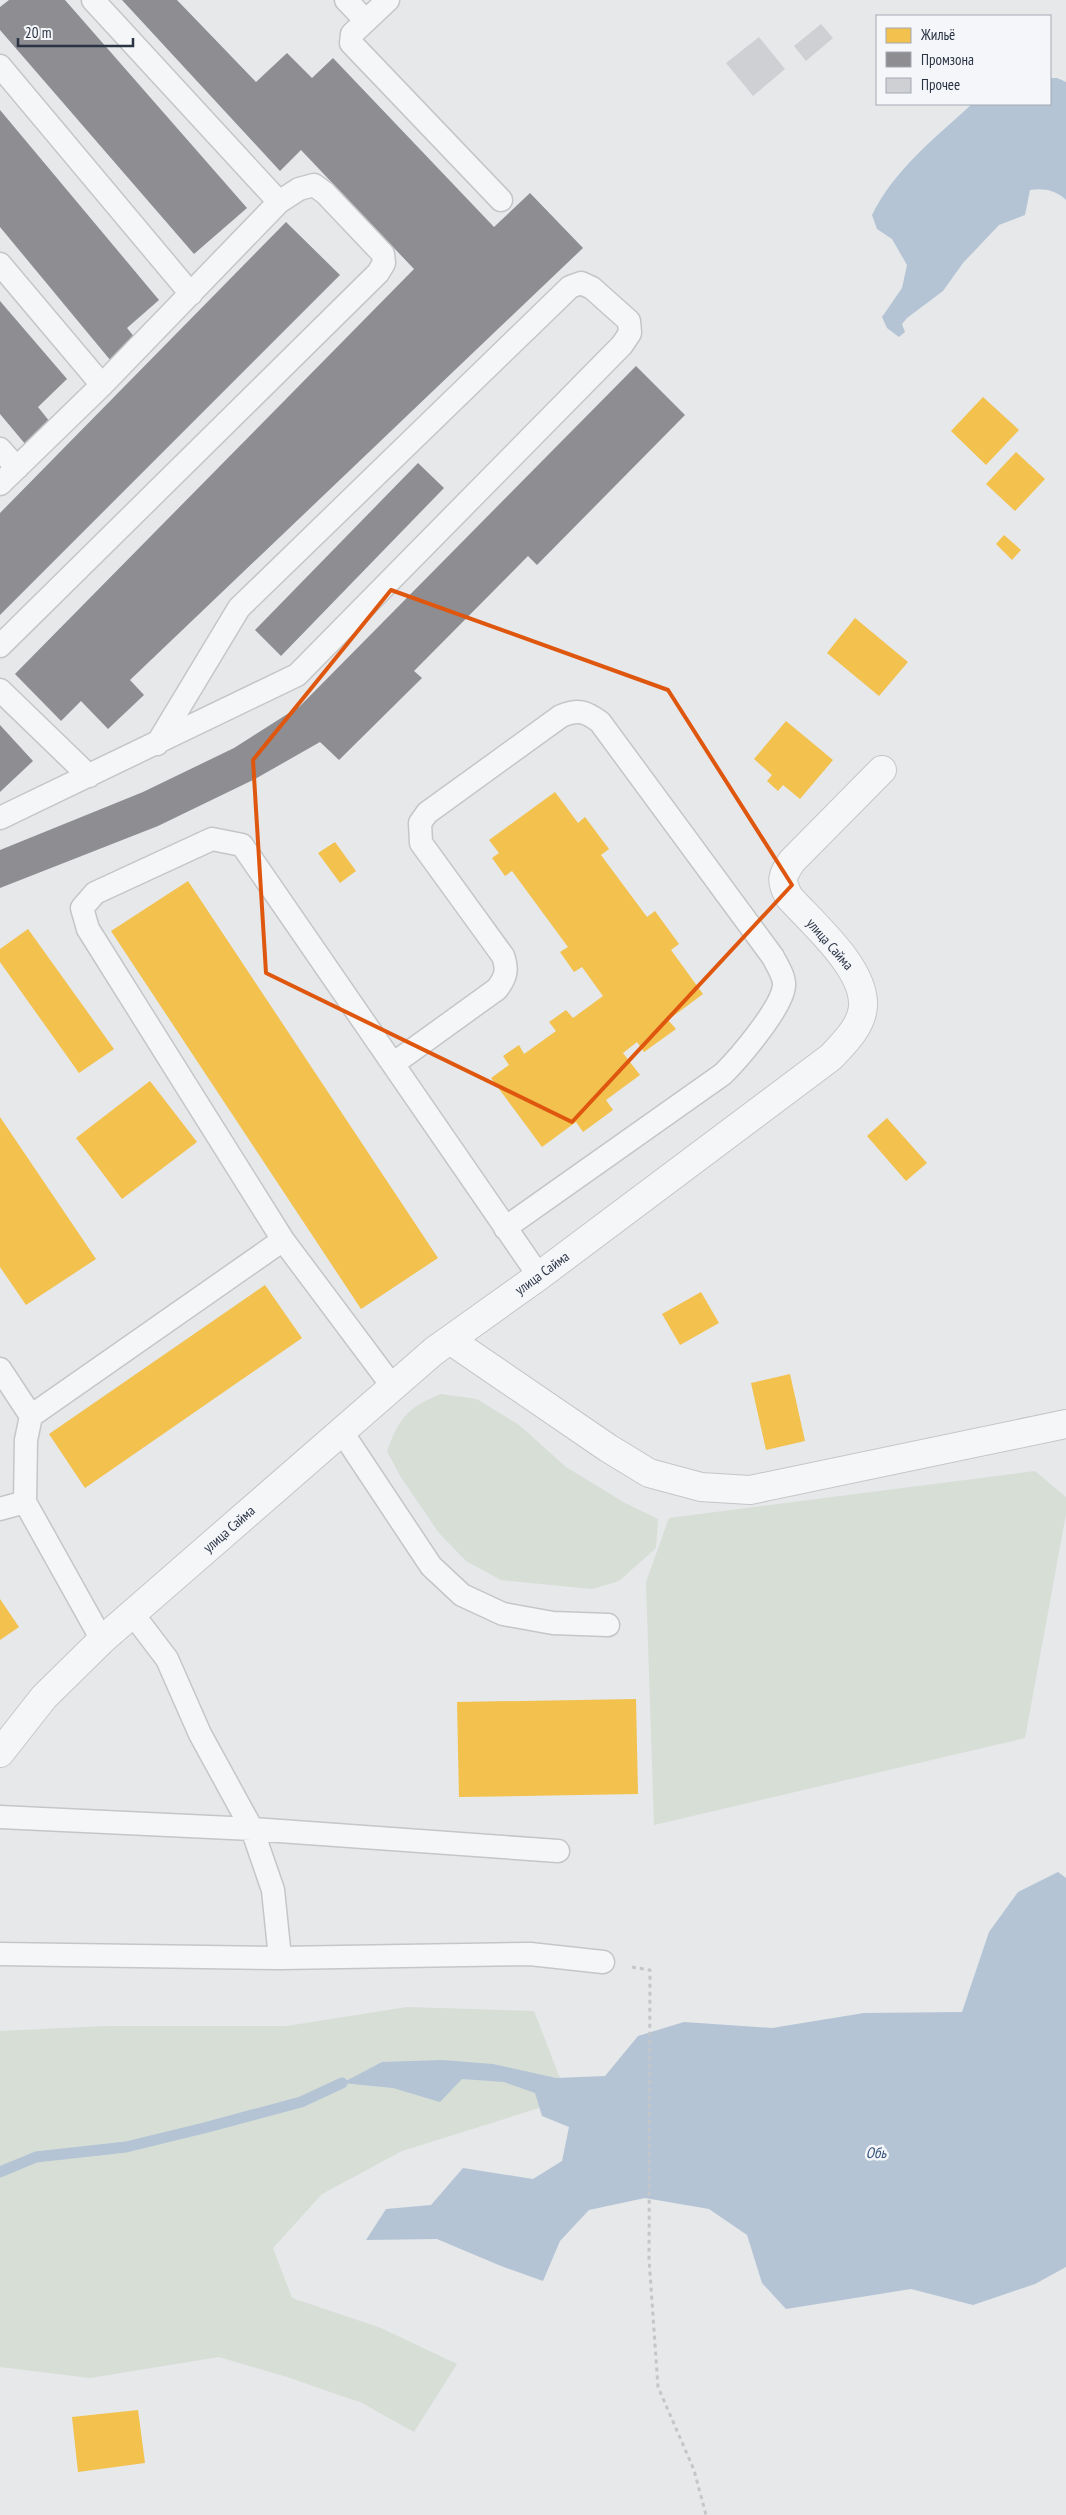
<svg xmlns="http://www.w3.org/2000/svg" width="1066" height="2515" viewBox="0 0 1066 2515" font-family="'PT Sans Narrow',sans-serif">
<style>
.green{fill:#d6ded6}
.water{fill:#b4c4d5}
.homes{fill:#f2c14e}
.industry{fill:#8d8d92}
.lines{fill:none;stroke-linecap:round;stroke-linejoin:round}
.stream{stroke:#b4c4d5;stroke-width:11}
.building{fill:#ced0d3}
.service-casing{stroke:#c4c6c8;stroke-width:25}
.minor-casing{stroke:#c4c6c8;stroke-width:30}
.path{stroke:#c5c6ca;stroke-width:3;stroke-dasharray:4 4;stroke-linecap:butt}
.service{stroke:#f5f6f7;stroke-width:22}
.minor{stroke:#f5f6f7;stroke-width:28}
.marked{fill:none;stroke:#df570f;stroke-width:4;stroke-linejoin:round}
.labels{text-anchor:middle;stroke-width:5;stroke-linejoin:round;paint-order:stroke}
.street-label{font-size:14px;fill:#2b3445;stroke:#f4f6f9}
.water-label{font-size:15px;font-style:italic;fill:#34527a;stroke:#f4f6f9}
</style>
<rect width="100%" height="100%" fill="#e6e8ea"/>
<!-- green -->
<path class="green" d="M441,1394L477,1399L519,1425L566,1467L625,1503L658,1519L656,1548L619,1581L592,1589L501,1580L466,1561L439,1533L400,1476L387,1451C400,1417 407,1408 441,1394Z
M1035,1471L1066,1497V1514L1025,1738L654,1825L646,1582L669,1518Z
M407,2007L534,2011L568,2099L402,2151L322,2194L273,2248L292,2298L381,2328L457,2364L414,2432L362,2403L287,2377L219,2357L90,2378L0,2367V2031L106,2026H287Z"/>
<!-- water -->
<path class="water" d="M1050,78H1057L1066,82V200C1056,190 1043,188 1030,190L1025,215L999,225L963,263L943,291L907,318L902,324L905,332L899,337L887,328L882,317L902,288L907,265L892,239L877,229L872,215C894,170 936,137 972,104H1050Z
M1058,1872L1066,1878V2267L1035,2284L973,2305L911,2289L786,2309L762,2283L747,2235L709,2209L645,2198L589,2210L560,2241L543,2281L501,2266L437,2239L366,2240L386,2209L431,2205L463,2168L533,2179L562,2161L569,2127L542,2116L535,2093L504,2082L462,2079L440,2102L393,2088L342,2083L382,2062L442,2060L493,2064L556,2078L605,2076L638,2036L684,2022L772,2028L864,2013L962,2012L989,1932L1018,1892Z"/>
<!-- homes -->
<path class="homes" d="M983,397L1019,430L986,465L951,431Z
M1016,452L1045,479L1015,511L986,484Z
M1004,535L1021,550L1012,560L996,544Z
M855,618L908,662L879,696L827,653Z
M786,721L833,760L800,799L783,785L778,791L767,781L772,775L754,759Z
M555,792L578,823L585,817L609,849L601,855L647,917L655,911L679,944L671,950L703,994L668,1020L676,1029L644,1052L637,1042L623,1053L640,1075L606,1100L613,1110L583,1132L576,1122L542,1147L491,1078L509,1065L503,1056L519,1045L524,1054L556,1031L549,1022L566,1010L573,1018L603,996L582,967L574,972L560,952L568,947L512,871L505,876L492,858L499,853L489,840Z
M335,842L356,871L340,883L318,853Z
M188,881L438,1258L361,1309L111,931Z
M28,929L114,1049L79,1073L0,962V949Z
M150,1081L197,1142L122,1199L76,1138Z
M0,1117L96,1259L26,1305L0,1267Z
M887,1118L927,1163L906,1181L867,1136Z
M265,1285L302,1338L85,1488L49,1434Z
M701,1292L719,1323L680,1345L662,1314Z
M790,1374L805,1441L766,1450L751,1383Z
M0,1599L19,1627L0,1640Z
M636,1699L638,1794L459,1797L457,1702Z
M138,2410L145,2463L78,2472L72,2417Z"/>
<!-- industry -->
<path class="industry" d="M9,0H65L247,208L194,254L0,30V7Z
M122,0H177L256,82L287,53L312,78L333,58L494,227L530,193L583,248L130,680L144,695L108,729L81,701L61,721L15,674L414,269L301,150L280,171Z
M0,110L159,300L127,328L136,339L111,361L0,227Z
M286,222L340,275L0,615V513Z
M0,301L67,379L38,407L50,422L26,445L0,414Z
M636,366L685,415L537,565L528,556L414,671L422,678L339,760L320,742L255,779L158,826L0,888V850L143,792L234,748L300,706Z
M418,463L444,488L281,656L255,630Z
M0,725L33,761L0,792Z"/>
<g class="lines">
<!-- stream -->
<path class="stream" d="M0,2172L36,2157L126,2147L204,2128L301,2102L342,2083"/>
</g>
<!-- building -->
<path class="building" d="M821,24L833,38L806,61L794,46Z
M759,37L785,69L753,96L726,63Z"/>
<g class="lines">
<!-- service casing -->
<g class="service-casing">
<path id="service" d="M93,0L279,202
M346,0L366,21
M388,0L352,34L351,43L501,200
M0,66L191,294
M0,264L102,385
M0,449L17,468
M0,484L102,385L279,202L299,189L314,185L325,193L383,254L384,263L378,273L0,646
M0,690L89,776
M0,818L297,675L622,345L630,333L629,321L592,288L581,283L570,287L239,608L157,744
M393,1064L497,989C506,977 508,970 503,956L421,843L420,823L427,813L561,716C578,709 585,711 600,722L773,957C777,965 785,977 784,986C782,1008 739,1058 723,1074L505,1228
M283,1240L88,929L82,908L95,893L212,839L242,845L539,1276
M0,1369L31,1416L26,1440L25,1502L102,1640
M31,1416L283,1240L393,1387
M342,1432L431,1566L462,1595L503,1614L553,1623L608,1625
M0,1509L25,1502
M132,1613L167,1659L200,1734L252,1829L273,1890L280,1958
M0,1817L252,1829L558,1851
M0,1954L280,1958L530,1954L603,1962"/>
</g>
<!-- minor casing -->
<g class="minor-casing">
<path id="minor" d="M450,1340L608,1448L649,1473L701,1487L750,1490L1066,1424
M0,1753L44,1697L102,1640L434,1351L539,1276L831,1057C844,1043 862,1026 863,1006C865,968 813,924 789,897C780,880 782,876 792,861L882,770"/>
</g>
<!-- path -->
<path class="path" d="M632,1967L650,1970L649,2259L658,2387L694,2470L706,2515"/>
<!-- service -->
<use href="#service" class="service"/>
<!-- minor -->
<use href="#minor" class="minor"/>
</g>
<!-- marked area -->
<path class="marked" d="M391,590L668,690L792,885L572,1122L266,973L253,760Z"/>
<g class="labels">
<!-- street labels -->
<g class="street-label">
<text transform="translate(830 944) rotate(49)" y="5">улица Сайма</text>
<text transform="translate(542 1273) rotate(-36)" y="5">улица Сайма</text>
<text transform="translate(229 1529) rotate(-41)" y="5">улица Сайма</text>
</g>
<!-- water labels -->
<g class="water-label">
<text x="876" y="2158">Обь</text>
</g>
</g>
<!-- legend -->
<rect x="876" y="15" width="175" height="90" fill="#f4f6f9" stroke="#a4a8b1"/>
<rect x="886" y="28" width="25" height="15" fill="#f2c14e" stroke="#a4a8b1"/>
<text x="921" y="40" font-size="15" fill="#2b3445">Жильё</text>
<rect x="886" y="52" width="25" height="15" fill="#8d8d92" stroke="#a4a8b1"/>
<text x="921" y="65" font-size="15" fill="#2b3445">Промзона</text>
<rect x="886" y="78" width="25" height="15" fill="#ced0d3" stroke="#a4a8b1"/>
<text x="921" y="90" font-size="15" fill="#2b3445">Прочее</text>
<!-- scale -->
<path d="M18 38v8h115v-8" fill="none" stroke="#2b3445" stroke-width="2.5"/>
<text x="25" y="38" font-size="15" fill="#2b3445" stroke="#f4f6f9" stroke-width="4" paint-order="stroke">20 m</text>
</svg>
